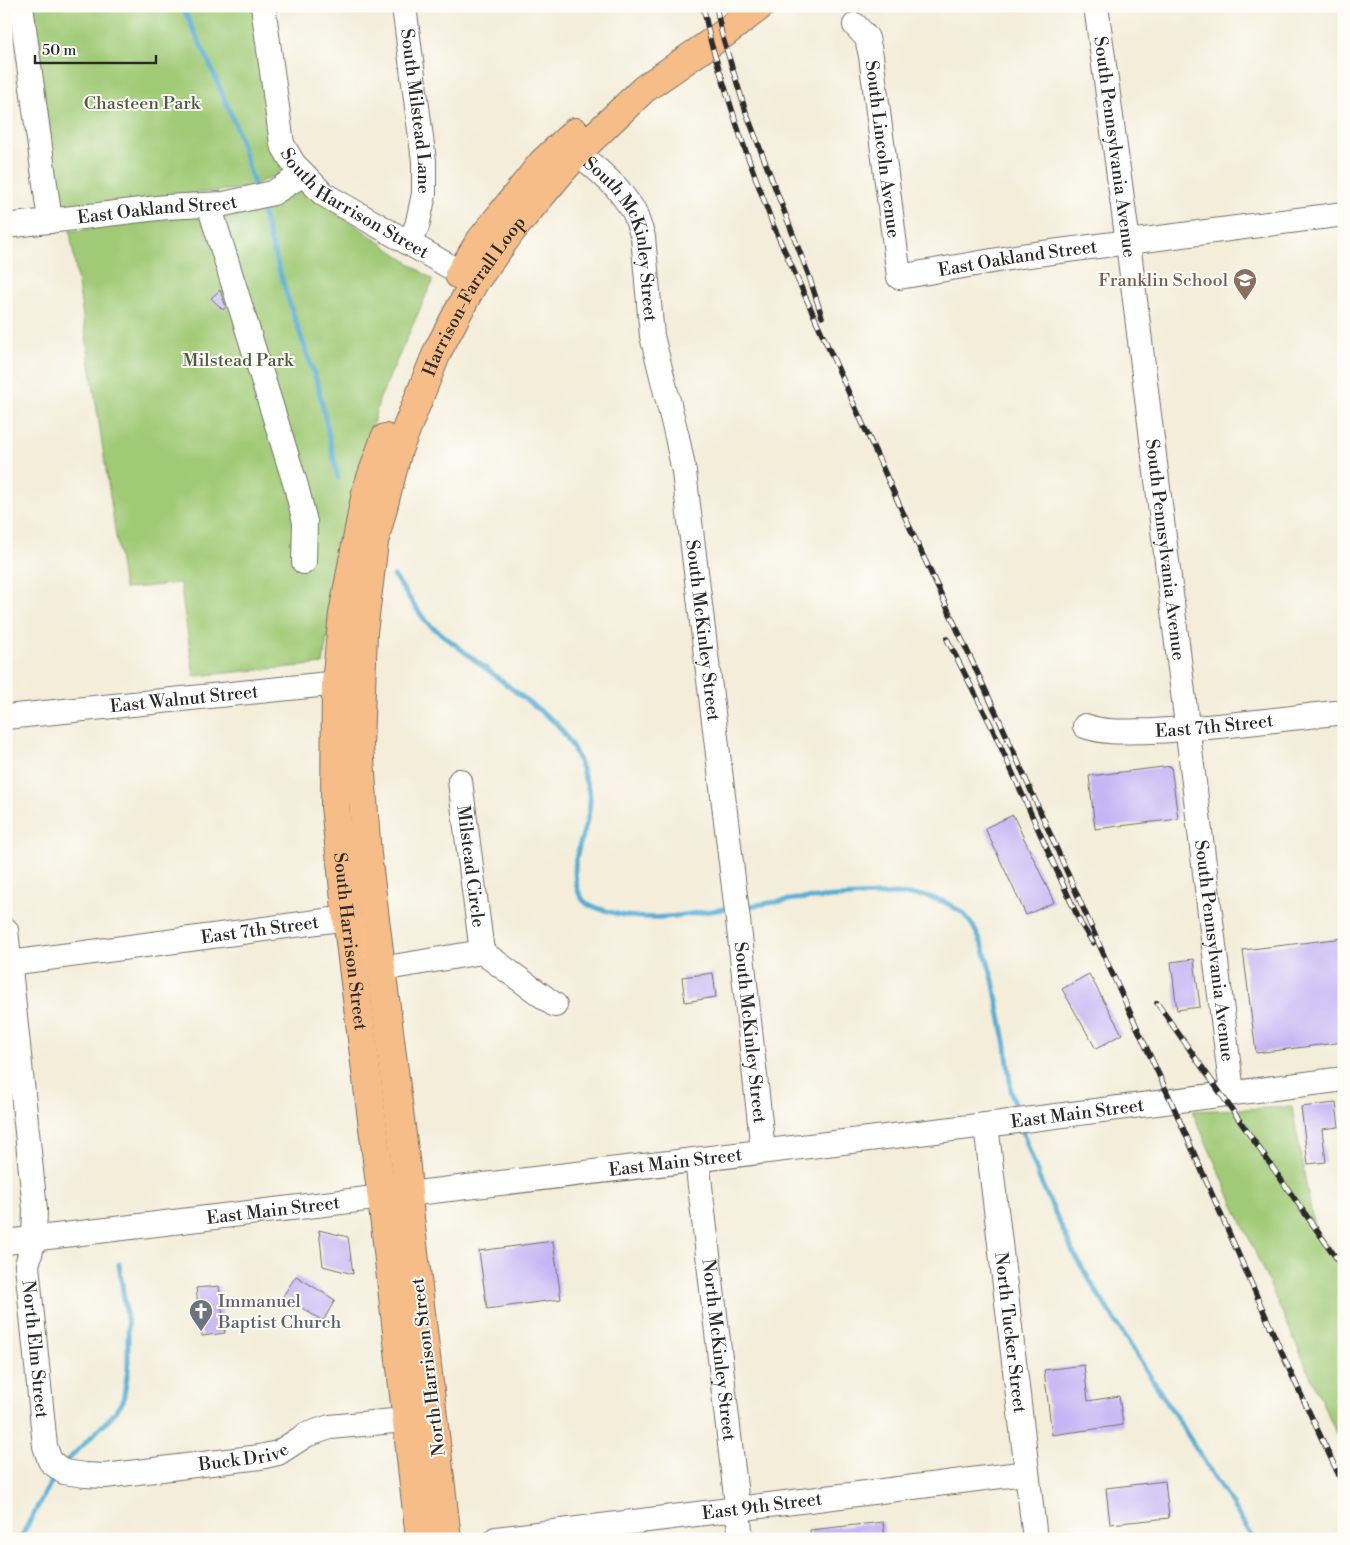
<svg xmlns="http://www.w3.org/2000/svg" width="1350" height="1545" viewBox="0 0 1350 1545" font-family="'Libre Bodoni',serif">
<style>
.green{fill:#a0ca76;stroke:#667a50}
.lines{fill:none;stroke-linecap:round;stroke-linejoin:round}
.stream{stroke:#57add3;stroke-width:5}
.building{fill:#c6b5f4}
.minor-casing{stroke:#716f68;stroke-width:26}
.major-casing{stroke:#716f68;stroke-width:30}
.minor{stroke:#fff;stroke-width:24}
.major{stroke:#f7bd88;stroke-width:28}
.rail-casing{stroke:#2b2b2b;stroke-width:5.5}
.rail{stroke:#fdfcf7;stroke-width:4;stroke-dasharray:11;stroke-linecap:butt}
.labels{text-anchor:middle;stroke-width:4;stroke-linejoin:round;paint-order:stroke}
.park-label{font-size:18px;fill:#4e5b42;stroke:#fdfcf7}
.street-label{font-size:18px;fill:#2b2b2b;stroke:#fdfcf7}
.education-label{font-size:18px;fill:#785e54;stroke:#fdfcf7;text-anchor:end}
.worship-label{font-size:18px;fill:#5b616d;stroke:#fdfcf7;text-anchor:start}
</style>
<rect width="100%" height="100%" fill="#fdfcf7"/>
<filter id="ink" filterUnits="userSpaceOnUse"><feTurbulence type="fractalNoise" baseFrequency=".02" numOctaves="2"/><feDisplacementMap in="SourceGraphic" scale="10" xChannelSelector="R" yChannelSelector="G"/><feConvolveMatrix kernelMatrix="1 2 1 2 8 2 1 2 1" color-interpolation-filters="sRGB"/></filter>
<filter id="wash" filterUnits="userSpaceOnUse"><feTurbulence type="fractalNoise" baseFrequency=".0096" numOctaves="4" result="noise"/><feDisplacementMap in="SourceGraphic" scale="20" xChannelSelector="R" yChannelSelector="G"/><feGaussianBlur stdDeviation="1.12" result="paint"/><feColorMatrix in="noise" values="0 0 0 0 0 0 0 0 0 0 0 0 0 0 0 0 0 1.4 0 .05"/><feComposite in="paint" operator="in"/></filter>
<g filter="url(#wash)">
<rect width="100%" height="100%" fill="#f3edd9"/>
<!-- green -->
<path class="green" d="M31,6H254L272,151L288,171L245,188L58,210Z
M301,187L433,280L379,400L344,534L323,664L194,676L180,583L124,589L70,231L274,206Z
M1292,1107L1314,1227L1344,1266V1451L1192,1111Z"/>
<g class="lines">
<!-- stream -->
<path class="stream" d="M182,6L207,58L236,126L256,191
M259,202L288,299L318,385L338,478
M394,576L426,622L556,723C572,743 578,755 585,779C587,785 590,792 590,798C591,822 576,844 575,868C575,881 577,898 589,905C593,908 599,909 604,910C645,925 689,914 731,908
M742,907L796,899L896,894L926,896L945,902L963,913L973,926L983,946L993,980L1006,1046L1011,1091L1018,1114
M1021,1127L1040,1180L1074,1254L1101,1299L1254,1539
M65,1463L111,1417L123,1401L128,1370V1325L119,1264
M20,1539L56,1473"/>
</g>
<g id="blocks">
<!-- building -->
<path class="building" d="M220,290L226,307L223,310L211,298Z
M1171,766L1178,819L1095,829L1089,776Z
M1013,815L1054,902L1026,915L985,828Z
M1344,938V1042L1256,1053L1243,950Z
M1194,959L1200,1007L1177,1010L1171,962Z
M713,973L716,997L685,1002L682,977Z
M1089,974L1122,1034L1096,1049L1062,989Z
M1336,1103L1339,1127L1322,1129L1326,1162L1308,1164L1301,1107Z
M319,1230L348,1237L353,1274L323,1266Z
M553,1241L561,1299L487,1309L479,1251Z
M296,1276L335,1300L323,1321L283,1296Z
M219,1286L225,1333L202,1336L196,1288Z
M1084,1365L1088,1401L1119,1396L1123,1425L1052,1435L1044,1370Z
M1165,1481L1169,1518L1110,1524L1106,1488Z
M883,1522L885,1539H811L810,1530Z"/>
</g>
</g>
<g filter="url(#ink)">
<use href="#blocks" fill-opacity="0" stroke="#716f68" stroke-width="1"/>
<g class="lines">
<!-- minor casing -->
<g class="minor-casing">
<g id="minor">
<path d="M21,6L50,221"/>
<path id="s1" d="M263,6L282,144L293,163L323,194L461,273L473,284"/>
<path id="s2" d="M404,6L424,161V194L417,226L408,243"/>
<path id="s3" d="M1096,6L1128,243L1232,1093"/>
<path id="s4" d="M855,25L867,38L871,56L899,277L1021,256L1344,214"/>
<path id="s5" d="M564,142L599,171L617,188L634,211L643,237L652,336L677,437L684,472L740,937L763,1151"/>
<path d="M209,205L296,486L305,522L304,562"/>
<path id="s6" d="M6,226L166,207L224,204L273,193L303,174"/>
<path id="s7" d="M6,717L328,684L336,683L355,687"/>
<path id="s8" d="M1085,726C1107,734 1130,731 1153,731C1217,728 1280,719 1344,712"/>
<path id="s9" d="M460,781L482,952"/>
<path id="s10" d="M6,930L35,1209L34,1239L27,1265L45,1446L50,1461L64,1472L85,1475L105,1476L260,1457L278,1453L306,1435L330,1427L425,1418"/>
<path id="s11" d="M10,963L347,918L381,969L482,952L555,1005"/>
<path id="s12" d="M986,1125L1035,1539"/>
<path id="s13" d="M697,1160L741,1539"/>
<path id="s14" d="M6,1242L986,1125L1344,1079"/>
<path id="s15" d="M496,1539L1026,1473"/>
</g>
</g>
<!-- major casing -->
<g class="major-casing">
<g id="major">
<path d="M459,275L480,241L542,163L575,132"/>
<path id="s16" d="M385,438L366,492L343,614L336,683L335,806L347,918L385,1224L420,1539"/>
<path id="s17" d="M447,1539L410,1218L406,1167L367,855L359,746L363,632L374,542L398,450L438,350L473,284L512,230L577,153L644,89L722,35L760,6"/>
</g>
</g>
<!-- minor -->
<use href="#minor" class="minor"/>
<!-- major -->
<use href="#major" class="major"/>
<!-- rail casing -->
<g class="rail-casing">
<path id="rail" d="M703,6L711,43L741,138L773,225L899,504L1004,730L1111,971L1171,1101L1289,1369L1344,1486
M716,6L722,35L746,112L809,276L822,317
M947,639L990,723L1081,924L1093,943
M1157,1003L1344,1269"/>
</g>
<!-- rail -->
<use href="#rail" class="rail"/>
</g>
</g>
<!-- icons -->
<defs>
<g id="school-pin" transform="scale(1.25)"><path d="M0 17L-7.5 6A9.5 9.5 0 1 1 7.5 6Z" fill="#8d6e63" stroke="#fdfcf7"/><path d="M0-5L7-2L0 1L-7-2ZM-4 1L0 2.5L4 1V4Q0 6-4 4Z" fill="#fff"/></g>
<g id="church-pin" transform="scale(1.25)"><path d="M0 17L-7.5 6A9.5 9.5 0 1 1 7.5 6Z" fill="#6b7280" stroke="#fdfcf7"/><path d="M-1.2-6h2.4v3.5h3.3v2.4h-3.3V6h-2.4V-.1h-3.3v-2.4h3.3Z" fill="#fff"/></g>
</defs>
<g fill-rule="evenodd">
<use href="#school-pin" x="1245" y="280"/>
<use href="#church-pin" x="201" y="1311"/>
</g>
<g class="labels">
<!-- park labels -->
<g class="park-label">
<text x="142" y="109">Chasteen Park</text>
<text x="238" y="366">Milstead Park</text>
</g>
<!-- street labels -->
<g class="street-label">
<text dy="6" stroke="none"><textPath href="#s2" startOffset="106">South Milstead Lane</textPath></text>
<text dy="6" stroke="none"><textPath href="#s3" startOffset="142">South Pennsylvania Avenue</textPath></text>
<text dy="6" stroke="none"><textPath href="#s4" startOffset="130">South Lincoln Avenue</textPath></text>
<text dy="6" stroke="none"><textPath href="#s1" startOffset="235">South Harrison Street</textPath></text>
<text dy="6" stroke="none"><textPath href="#s6" startOffset="152">East Oakland Street</textPath></text>
<text dy="6" stroke="none"><textPath href="#s5" startOffset="120">South McKinley Street</textPath></text>
<text dy="6" stroke="none"><textPath href="#s4" startOffset="379">East Oakland Street</textPath></text>
<text dy="6" stroke="none"><textPath href="#s17" startOffset="1270">Harrison-Farrall Loop</textPath></text>
<text dy="6" stroke="none"><textPath href="#s3" startOffset="548">South Pennsylvania Avenue</textPath></text>
<text dy="6" stroke="none"><textPath href="#s5" startOffset="525">South McKinley Street</textPath></text>
<text dy="6" stroke="none"><textPath href="#s7" startOffset="179">East Walnut Street</textPath></text>
<text dy="6" stroke="none"><textPath href="#s8" startOffset="130">East 7th Street</textPath></text>
<text dy="6" stroke="none"><textPath href="#s9" startOffset="86">Milstead Circle</textPath></text>
<text dy="6" stroke="none"><textPath href="#s11" startOffset="252">East 7th Street</textPath></text>
<text dy="6" stroke="none"><textPath href="#s16" startOffset="510">South Harrison Street</textPath></text>
<text dy="6" stroke="none"><textPath href="#s3" startOffset="952">South Pennsylvania Avenue</textPath></text>
<text dy="6" stroke="none"><textPath href="#s5" startOffset="930">South McKinley Street</textPath></text>
<text dy="6" stroke="none"><textPath href="#s14" startOffset="1079">East Main Street</textPath></text>
<text dy="6" stroke="none"><textPath href="#s14" startOffset="674">East Main Street</textPath></text>
<text dy="6" stroke="none"><textPath href="#s14" startOffset="269">East Main Street</textPath></text>
<text dy="6" stroke="none"><textPath href="#s12" startOffset="209">North Tucker Street</textPath></text>
<text dy="6" stroke="none"><textPath href="#s13" startOffset="191">North McKinley Street</textPath></text>
<text dy="6" stroke="none"><textPath href="#s10" startOffset="422">North Elm Street</textPath></text>
<text transform="translate(428 1367) rotate(-97)" y="6">North Harrison Street</text>
<text dy="6" stroke="none"><textPath href="#s10" startOffset="734">Buck Drive</textPath></text>
<text dy="6" stroke="none"><textPath href="#s15" startOffset="268">East 9th Street</textPath></text>
</g>
<!-- education labels -->
<g class="education-label">
<text x="1228" y="286">Franklin School</text>
</g>
<!-- worship labels -->
<g class="worship-label">
<text x="218" y="1307">Immanuel<tspan x="218" dy="21">Baptist Church</tspan></text>
</g>
</g>
<!-- margin -->
<rect width="1350" height="1545" fill="none" stroke="#fdfcf7" stroke-width="25"/>
<!-- scale -->
<path d="M35 55v8h121v-8" fill="none" stroke="#2b2b2b" stroke-width="2.5"/>
<text x="42" y="55" font-size="15" fill="#2b2b2b" stroke="#fdfcf7" stroke-width="4" paint-order="stroke">50 m</text>
</svg>
